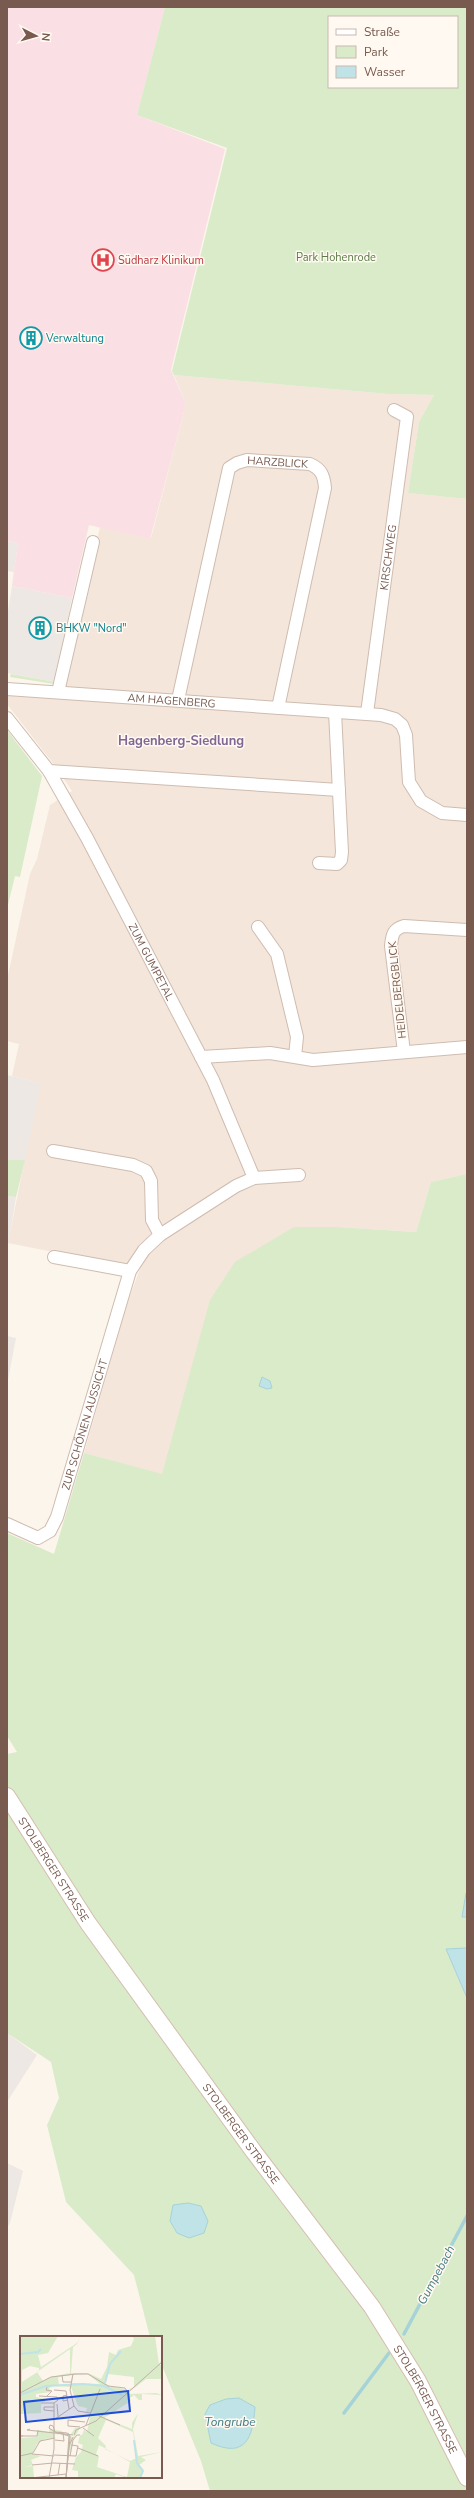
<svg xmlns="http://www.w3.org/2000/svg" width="474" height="2498" viewBox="0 0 474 2498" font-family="'Nunito Sans',sans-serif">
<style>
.residential{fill:#f4e6da}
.industrial{fill:#eee8e4}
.medical{fill:#fadfe4}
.green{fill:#d9ebc9;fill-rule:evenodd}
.water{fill:#bfe3e7;stroke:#a6d3d8}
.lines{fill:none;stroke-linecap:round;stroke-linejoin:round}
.stream{stroke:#a6d3d8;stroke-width:3.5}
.minor-casing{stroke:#cfbcb0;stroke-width:14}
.secondary-casing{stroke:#d5beb0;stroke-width:18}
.minor{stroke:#fff;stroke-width:12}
.secondary{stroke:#fff;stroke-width:16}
.labels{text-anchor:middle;stroke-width:3;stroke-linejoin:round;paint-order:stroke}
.park-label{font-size:11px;fill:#597d45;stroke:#fff9f2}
.health-label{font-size:11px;fill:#be3a42;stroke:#fff9f2;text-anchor:start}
.culture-label{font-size:11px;fill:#0d838f;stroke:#fff9f2;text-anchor:start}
.street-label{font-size:11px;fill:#785a4e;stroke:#fff9f2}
.water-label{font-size:12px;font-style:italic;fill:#447c83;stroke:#fff9f2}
.quarter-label{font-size:13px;font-weight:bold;fill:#816693;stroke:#fff9f2}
.inset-river{fill:none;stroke:#bfe3e7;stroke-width:2}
.inset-road{fill:none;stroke:#c3b2a7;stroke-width:1}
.view{fill:#1d4ed8;fill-opacity:0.15;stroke:#1d4ed8;stroke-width:2}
.inset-edge{fill:none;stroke:#785a4e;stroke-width:2}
</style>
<rect width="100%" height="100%" fill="#fcf5eb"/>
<!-- residential -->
<path class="residential" d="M174,375L388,394L434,395L419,422L408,493L467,499V1174L431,1182L416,1232L337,1227H294L180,1415L162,1475L84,1453L127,1304L140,1269L8,1243L40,1083L12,1076L19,1044L7,1041V980L30,874L37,859L50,805L72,791L55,766L7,704V696L60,697L100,527L151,538L186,404Z"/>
<!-- industrial -->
<path class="industrial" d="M7,541L18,543L14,572L7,571Z
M12,586L72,598L55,682L7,673V617Z
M7,1075L41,1083L25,1160H7Z
M7,1196L16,1197L7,1251Z
M7,1336L16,1338L7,1385Z
M7,2033L37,2055L7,2102Z
M7,2163L23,2171L10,2223L7,2227Z"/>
<!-- medical -->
<path class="medical" d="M7,7H165L137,115L225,149L171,370L186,404L150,539L89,525L72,598L12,586L18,543L7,541Z"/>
<!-- green -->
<path class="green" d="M165,7H467V499L408,493L419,422L434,395L388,394L174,375L172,371L227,148L137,115ZM329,17H457V87H329Z
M11,674L55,682L54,684L10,677Z
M7,730L42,776L20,877L15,876L7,909Z
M7,1160H25L16,1197L7,1196Z
M467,1174V1948L446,1949L467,1998V2491H210L201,2461L161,2363V2337H150L134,2275L66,2202L47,2125L59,2098L51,2062L7,2033V1754L17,1752L7,1736V1533L54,1554L84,1453L162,1474L210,1300L235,1262L294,1227H337L416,1232L431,1182Z"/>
<!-- water -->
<path class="water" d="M262,1377L270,1381L272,1388L267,1389L259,1386Z
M466,1893H467V1917H462Z
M467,1948V1998L446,1949Z
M188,2203L201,2206L208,2221L204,2233L189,2238L177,2233L170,2221L173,2205Z
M239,2398L255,2407C253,2437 246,2459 211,2443L205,2414L210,2405L226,2399Z"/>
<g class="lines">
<!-- stream -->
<path class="stream" d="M404,2334L467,2216
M344,2413L389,2353"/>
<!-- minor casing -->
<g class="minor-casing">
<g id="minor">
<path id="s1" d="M7,689L381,715L395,719L402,725L406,735L409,782L421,801L442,813L467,815"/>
<path d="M58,692L93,542"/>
<path id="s2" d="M178,700L229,468L237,463L247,460L310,464C321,469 324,475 325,488L278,708"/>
<path id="s3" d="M367,713L407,417L394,410"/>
<path id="s4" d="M7,718L49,771L87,838L213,1080L254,1178"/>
<path d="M49,771L339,790"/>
<path d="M319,863L337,864L341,860L342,852L335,712"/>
<path d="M258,927L277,954L297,1037L295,1056"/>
<path d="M404,1052L391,946C392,935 393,929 404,926L467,930"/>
<path d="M201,1057L270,1053L313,1060L467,1047"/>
<path d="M53,1151L133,1165L146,1171L151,1181L152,1220L160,1235"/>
<path d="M54,1257L130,1271"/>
<path id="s5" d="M7,1524L38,1538L50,1531L57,1517L130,1271L144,1250L160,1235L236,1186L254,1178L299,1175"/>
</g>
</g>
<!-- secondary casing -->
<g class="secondary-casing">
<g id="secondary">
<path id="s6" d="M7,1796L88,1923L254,2152L372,2307L418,2381L467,2478"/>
</g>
</g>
<!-- minor -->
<use href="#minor" class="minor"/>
<!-- secondary -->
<use href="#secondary" class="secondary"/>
</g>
<!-- icons -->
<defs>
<g id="hospital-ring" transform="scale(1.15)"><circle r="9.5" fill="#fff9f2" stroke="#e0444e" stroke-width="1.5"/><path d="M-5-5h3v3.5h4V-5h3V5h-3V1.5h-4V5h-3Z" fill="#e0444e"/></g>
<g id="building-ring" transform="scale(1.15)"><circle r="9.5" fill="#fff9f2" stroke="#0f9aa8" stroke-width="1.5"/><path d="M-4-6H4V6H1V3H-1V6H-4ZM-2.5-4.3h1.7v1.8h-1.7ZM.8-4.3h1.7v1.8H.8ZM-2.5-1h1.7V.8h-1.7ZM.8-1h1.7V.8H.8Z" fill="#0f9aa8"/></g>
</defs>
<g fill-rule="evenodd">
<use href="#hospital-ring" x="103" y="260"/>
<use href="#building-ring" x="31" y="338"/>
<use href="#building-ring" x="40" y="628"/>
</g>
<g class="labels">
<!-- park labels -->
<g class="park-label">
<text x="336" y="261">Park Hohenrode</text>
</g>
<!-- health labels -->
<g class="health-label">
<text x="118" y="264">Südharz Klinikum</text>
</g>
<!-- culture labels -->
<g class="culture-label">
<text x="46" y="342">Verwaltung</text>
<text x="56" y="632">BHKW "Nord"</text>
</g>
<!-- street labels -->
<g class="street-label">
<text dy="4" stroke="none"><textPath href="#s2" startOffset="288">HARZBLICK</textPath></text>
<text dy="4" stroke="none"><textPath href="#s3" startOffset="157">KIRSCHWEG</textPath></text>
<text dy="4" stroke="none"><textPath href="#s1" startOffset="165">AM HAGENBERG</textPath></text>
<text dy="4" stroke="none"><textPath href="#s4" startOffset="284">ZUM GUMPETAL</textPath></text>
<text transform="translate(397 990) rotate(-96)" y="4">HEIDELBERGBLICK</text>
<text dy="4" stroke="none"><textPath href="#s5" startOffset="160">ZUR SCHÖNEN AUSSICHT</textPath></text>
<text dy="4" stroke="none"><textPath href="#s6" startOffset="87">STOLBERGER STRASSE</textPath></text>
<text dy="4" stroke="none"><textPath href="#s6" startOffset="411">STOLBERGER STRASSE</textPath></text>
<text dy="4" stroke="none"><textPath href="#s6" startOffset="735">STOLBERGER STRASSE</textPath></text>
</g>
<!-- water labels -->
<g class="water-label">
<text transform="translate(436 2275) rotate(-62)" y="4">Gumpebach</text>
<text x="230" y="2426">Tongrube</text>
</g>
<!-- quarter labels -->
<g class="quarter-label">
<text x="181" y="745">Hagenberg-Siedlung</text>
</g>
</g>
<!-- overview -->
<g transform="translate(20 2336)">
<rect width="142" height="142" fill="#fcf5eb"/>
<path d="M0,0H50H38L28,17L18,19L21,31L57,7L60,0L57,8L53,11L51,37H68L81,43L87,31L89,16L96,19L98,14L111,10L114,3L112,0H135L139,28L142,24L140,29L142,30V43H126L109,56L110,58L136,57L142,59L122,58V64H119L114,59L110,62L111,65L84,82L112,93V87L118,77L113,93L118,120L142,116L121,121L126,124L119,129L123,133L120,142H107L96,138L94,142H58V135L52,134L56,121L61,116L63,109L58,107L60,99H62L64,94L67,96L71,77L66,76L67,72L58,70L51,51L34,50L29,52L31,56L16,58V61L25,63V66H21V77L1,78L0,89ZM50,13V37L30,41L23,45L17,36ZM10,30L19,32V35L2,46V34ZM68,38L80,48L52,47L53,39ZM88,38L114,41V51L108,54L90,50L85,47ZM52,39L51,49L39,50L38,41ZM86,84L113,96L117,122L110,125L85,113L86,110L78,102ZM79,109L110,126L107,141L77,131L79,120L76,118ZM35,85V94L42,95V98L43,96L51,98L55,92H60L52,106L50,119L48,98L53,102L55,96L53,99L48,97L35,99L41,97L35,95L34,102L25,103L17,108L12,118L21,120L11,124L13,129L4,131L13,130L14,141L0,142V102L17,101L18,94L29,96L30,92L35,95Z" fill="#d9ebc9" fill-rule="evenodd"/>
<path class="inset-river" d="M0,18L18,16L21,13M85,47L90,28L101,15M0,59L26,50L63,48L84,50L102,59M114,104L117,127L123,135L120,142"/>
<path class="inset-road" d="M53,38L50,54L54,70M42,39L43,46H51M27,51L26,54L32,55L27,60M34,54L46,55L49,73M0,57L31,41L56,38H68L88,50L105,52L107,55M47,59L43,60V65L48,64M19,60L37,61L38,64L34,67M21,67H34M37,68L38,80M54,70L58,75L70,77M34,71H24V74L34,75M79,80L100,89M35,83L54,70M30,89L33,90L35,96L47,97L49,98L50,100V102L46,142L49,100L35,96L29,92ZM66,89L80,53M60,91L48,90V84L65,86M63,92L74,100M10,93L7,94L53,99M54,99L56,94L76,85L142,26M3,100H0H17L18,94M35,104L44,105L43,97M58,112L78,120M12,118L34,120M34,119L56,120L58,110L51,109M0,120L13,117L20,105L35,102M50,120L53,104L57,99H60M12,129L33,127L55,128M38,139L40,127M11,142L46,138M29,142L34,113V67M46,142L49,110L53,101"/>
<path class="view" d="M108,55L110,75L6,86L4,66Z"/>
<rect width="142" height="142" class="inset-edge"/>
</g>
<!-- border -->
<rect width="474" height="2498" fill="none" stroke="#785a4e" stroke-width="16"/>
<!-- legend -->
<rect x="328" y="16" width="130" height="72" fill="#fff9f2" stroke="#c9b9b0"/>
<rect x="336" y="29" width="20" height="6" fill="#ffffff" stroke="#c9b9b0"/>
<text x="364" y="36" font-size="12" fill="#785a4e">Straße</text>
<rect x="336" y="46" width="20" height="12" fill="#d9ebc9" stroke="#c9b9b0"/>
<text x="364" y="56" font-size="12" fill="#785a4e">Park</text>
<rect x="336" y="66" width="20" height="12" fill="#bfe3e7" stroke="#c9b9b0"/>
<text x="364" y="76" font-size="12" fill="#785a4e">Wasser</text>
<!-- north arrow -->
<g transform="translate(36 36) rotate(96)" stroke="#fff9f2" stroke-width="3" paint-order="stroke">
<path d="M0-3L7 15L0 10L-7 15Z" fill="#785a4e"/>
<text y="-6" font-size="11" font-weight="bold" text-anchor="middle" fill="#785a4e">N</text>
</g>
</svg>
